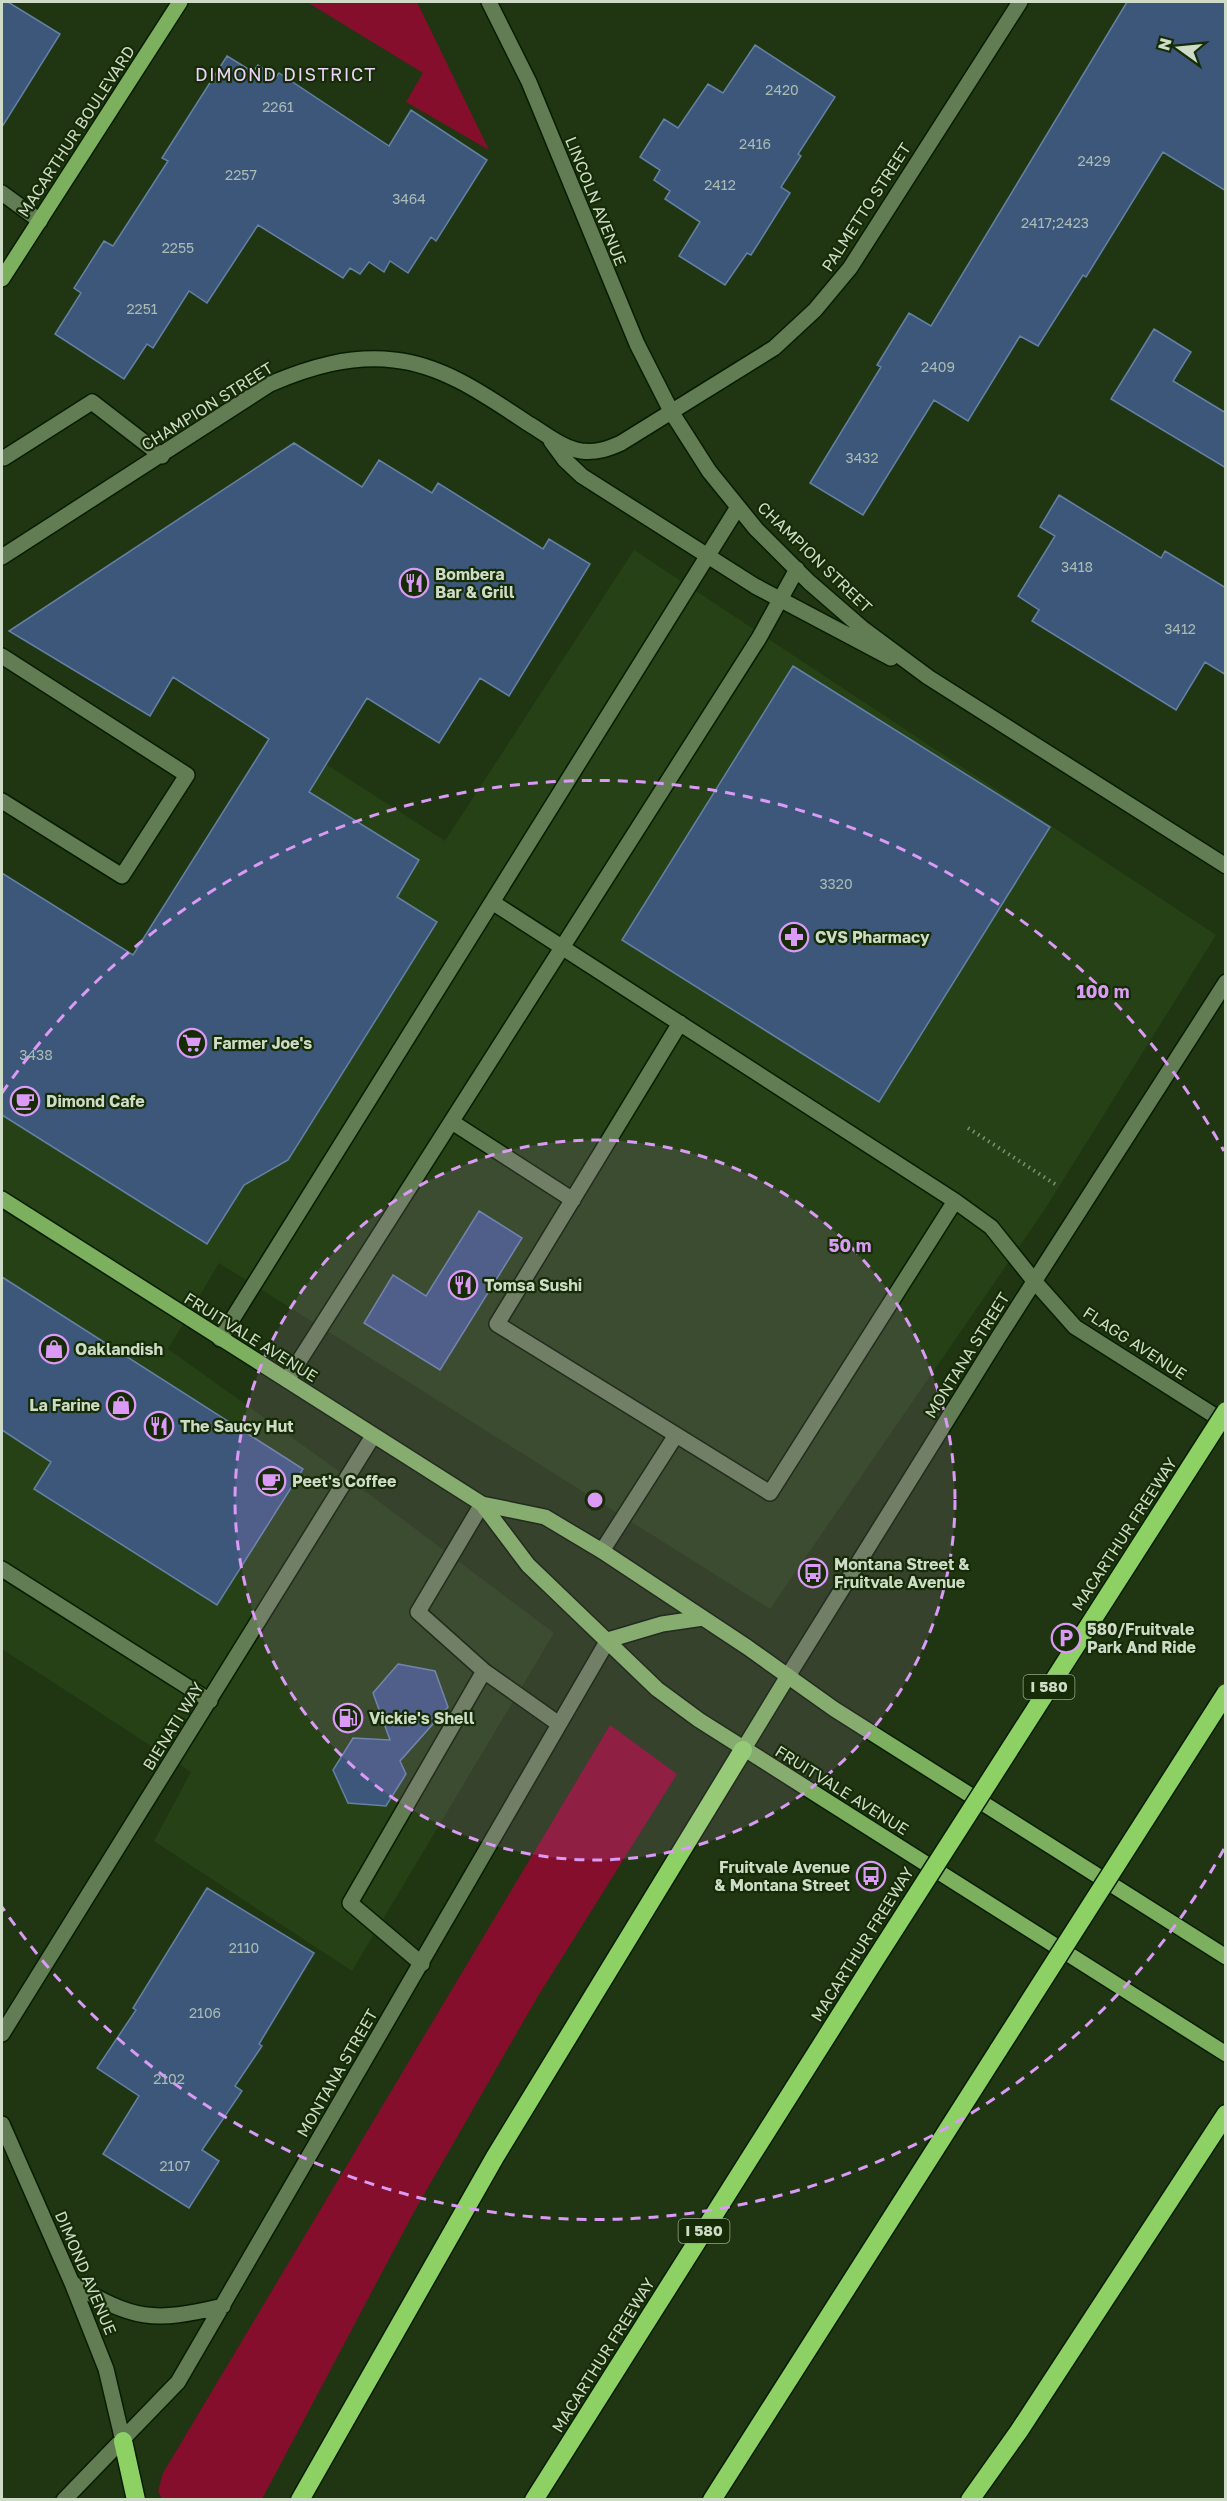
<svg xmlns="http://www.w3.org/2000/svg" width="1227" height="2501" viewBox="0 0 1227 2501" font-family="'Golos Text',sans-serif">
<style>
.built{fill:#264115}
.green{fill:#840e2b}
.building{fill:#3c577a;stroke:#6481a6;stroke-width:1.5}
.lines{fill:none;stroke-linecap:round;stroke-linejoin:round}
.minor-casing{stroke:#081d00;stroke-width:18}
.major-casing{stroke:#081d00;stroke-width:18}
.highway-casing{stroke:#081d00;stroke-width:21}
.path{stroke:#7e9074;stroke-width:4;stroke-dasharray:1.5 4.5;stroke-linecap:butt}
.minor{stroke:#627c54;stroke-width:15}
.major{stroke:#7caf5e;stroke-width:15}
.highway{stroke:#8dd165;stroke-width:18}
.highway-bridge-casing{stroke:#081d00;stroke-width:21;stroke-linecap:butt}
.highway-bridge{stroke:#8dd165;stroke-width:18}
.ring{fill:none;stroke:#da9af6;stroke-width:3;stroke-dasharray:10 8}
.labels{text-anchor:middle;stroke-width:4.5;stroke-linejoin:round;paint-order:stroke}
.number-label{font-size:14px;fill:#aabbb4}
.shield{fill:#162c07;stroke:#97a78d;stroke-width:1.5}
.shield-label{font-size:15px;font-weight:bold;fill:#cedcc7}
.street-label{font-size:16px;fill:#cedcc7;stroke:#162c07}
.poi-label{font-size:16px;font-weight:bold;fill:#cedcc7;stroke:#162c07;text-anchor:start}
.neighbourhood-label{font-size:18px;letter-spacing:1.5px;fill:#eed3fb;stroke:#162c07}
.centre{fill:#da9af6;stroke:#162c07;stroke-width:3}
.ring-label{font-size:18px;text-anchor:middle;font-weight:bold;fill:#da9af6;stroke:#162c07;stroke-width:4.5;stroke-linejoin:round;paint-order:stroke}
</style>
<rect width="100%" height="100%" fill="#203612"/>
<!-- built -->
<path class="built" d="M634,550L1216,935L1045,1209L770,1609L219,1263L168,1349L329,1464L554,1633L352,1971L154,1841L191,1772L2,1649V878L139,962L276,732L445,841Z"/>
<!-- green -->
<path class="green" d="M307,2H417L489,150L406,102L423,73Z
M610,1725L677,1774L538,1996L415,2210L262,2499H162L158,2491L163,2473Z"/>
<!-- building -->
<path class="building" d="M2,2H8L60,34L2,127Z
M1127,2H1226V191L1163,152L1086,277L1083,275L1038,346L1020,336L968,421L934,400L863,515L810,483L881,367L877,365L909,313L931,326Z
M755,45L835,97L798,154L801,156L781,187L790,193L751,255L747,253L725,285L679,256L700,222L665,199L670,191L654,180L660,170L640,157L664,119L678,128L708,84L723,93Z
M227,56L253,72L258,65L276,77L279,73L389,146L411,110L487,160L436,241L431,237L408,273L390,261L384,272L369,262L360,274L350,268L343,278L258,225L207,303L189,291L153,348L147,344L124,379L55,334L81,293L74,288L104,241L113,246L168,161L162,158Z
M1154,329L1191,352L1173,381L1226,413V468L1111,399Z
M294,443L362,487L379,460L432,493L438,483L543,549L549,539L590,564L509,696L480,678L439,743L367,698L309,792L419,860L397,897L437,922L288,1160L244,1185L207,1244L2,1115V873L133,955L269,739L173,677L150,716L9,631Z
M1059,495L1161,558L1165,551L1226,588V675L1205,662L1176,710L1032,621L1039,610L1018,596L1055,536L1040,527Z
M793,666L1050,827L879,1102L622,940Z
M479,1211L522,1238L440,1370L364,1323L393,1275L426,1296Z
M2,1277L303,1469L217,1605L34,1489L51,1462L2,1430Z
M398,1664L435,1671L448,1707L400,1761L406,1774L386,1806L348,1803L333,1770L353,1738L390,1740L373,1693Z
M207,1888L314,1953L259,2044L262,2046L235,2086L242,2091L202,2150L219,2161L189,2208L103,2154L139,2096L97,2068L136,2010L133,2008Z"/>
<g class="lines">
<!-- minor casing -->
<g class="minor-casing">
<path id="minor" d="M489,2L529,82L637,344L672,413L709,471L756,529L809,582L862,628L928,677L1226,866
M2,193L40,221
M551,441L565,460L582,476L755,586L891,658
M4,458L92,402L162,456
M2,557L270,384C310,367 350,355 394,360C444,365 488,397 529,424C546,434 562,448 581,451C596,453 608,449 621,443L774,348L815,310L850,268L1020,2
M2,656L187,775L122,876L2,801
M492,902L955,1201L991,1227L1035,1282L1075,1327L1226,1423
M680,1023L497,1324L770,1493L955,1201
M452,1122L573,1200
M220,1339L738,507
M287,1380L759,638L797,569
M482,1504L418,1612L484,1671
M602,1551L676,1435
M2,1569L210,1701
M788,1676L998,1338L1226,982
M422,1964L350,1903L484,1671L559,1724
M2,2034L373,1436
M2,2124L72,2283L106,2369L123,2441
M72,2283C133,2320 153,2323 223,2306
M64,2500L178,2382L608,1640"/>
</g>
<!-- major casing -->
<g class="major-casing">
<path id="major" d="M2,279L180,2
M2,1199L482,1504L545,1517L602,1551L747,1647L834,1709L1226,1957
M482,1504L528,1565L657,1689L699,1720L1226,2054
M608,1640L662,1624L703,1618
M743,1750L788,1676"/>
</g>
<!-- highway casing -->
<g class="highway-casing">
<path id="highway" d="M123,2441L136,2500
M300,2500L495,2157L743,1750
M534,2500L873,1963
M712,2500L999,2049
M970,2500L1019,2431L1226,2114"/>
</g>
<!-- path -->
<path class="path" d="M968,1128L1058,1186"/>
<!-- minor -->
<use href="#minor" class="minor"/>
<!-- major -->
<use href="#major" class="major"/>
<!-- highway -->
<use href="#highway" class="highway"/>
<!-- highway-bridge casing -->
<g class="highway-bridge-casing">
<path id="highway-bridge" d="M873,1963L1226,1411
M999,2049L1226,1693"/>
</g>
<!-- highway-bridge -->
<use href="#highway-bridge" class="highway-bridge"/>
</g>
<!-- distance rings -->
<circle cx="595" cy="1500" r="360" fill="#da9af6" fill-opacity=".12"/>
<g class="ring">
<circle cx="595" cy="1500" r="360"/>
<path d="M1224 1849A719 719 0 0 1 2 1907M2 1093A719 719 0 0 1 1224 1151"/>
</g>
<!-- icons -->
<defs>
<g id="restaurant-ring" transform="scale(1.5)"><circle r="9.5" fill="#162c07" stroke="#da9af6" stroke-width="1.5"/><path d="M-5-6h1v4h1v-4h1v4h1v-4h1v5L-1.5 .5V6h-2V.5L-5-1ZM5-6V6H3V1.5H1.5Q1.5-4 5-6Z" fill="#da9af6"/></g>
<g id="pharmacy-ring" transform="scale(1.5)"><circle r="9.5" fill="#162c07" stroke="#da9af6" stroke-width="1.5"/><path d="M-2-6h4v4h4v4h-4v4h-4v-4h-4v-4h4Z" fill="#da9af6"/></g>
<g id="supermarket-ring" transform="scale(1.5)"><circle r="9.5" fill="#162c07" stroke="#da9af6" stroke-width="1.5"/><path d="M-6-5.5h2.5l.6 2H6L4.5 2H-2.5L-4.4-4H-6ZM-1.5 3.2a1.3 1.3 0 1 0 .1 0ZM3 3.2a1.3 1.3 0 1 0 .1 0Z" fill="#da9af6"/></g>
<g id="cafe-ring" transform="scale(1.5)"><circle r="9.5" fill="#162c07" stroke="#da9af6" stroke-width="1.5"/><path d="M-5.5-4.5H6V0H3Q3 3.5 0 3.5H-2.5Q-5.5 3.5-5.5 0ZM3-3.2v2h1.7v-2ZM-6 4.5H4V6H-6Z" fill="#da9af6"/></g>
<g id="shop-ring" transform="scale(1.5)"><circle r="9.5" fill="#162c07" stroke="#da9af6" stroke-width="1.5"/><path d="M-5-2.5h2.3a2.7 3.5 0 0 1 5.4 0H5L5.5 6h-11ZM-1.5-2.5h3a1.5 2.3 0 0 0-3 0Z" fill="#da9af6"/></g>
<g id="bus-ring" transform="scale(1.5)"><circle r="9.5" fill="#162c07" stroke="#da9af6" stroke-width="1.5"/><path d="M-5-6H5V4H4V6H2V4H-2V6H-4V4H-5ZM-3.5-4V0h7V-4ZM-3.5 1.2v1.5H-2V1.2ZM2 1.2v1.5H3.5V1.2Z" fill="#da9af6"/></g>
<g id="parking-ring" transform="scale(1.5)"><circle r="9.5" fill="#162c07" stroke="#da9af6" stroke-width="1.5"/><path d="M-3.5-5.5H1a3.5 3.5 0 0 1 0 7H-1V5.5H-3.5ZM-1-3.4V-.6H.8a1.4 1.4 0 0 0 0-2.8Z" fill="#da9af6"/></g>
<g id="fuel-ring" transform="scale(1.5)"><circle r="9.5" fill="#162c07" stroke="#da9af6" stroke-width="1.5"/><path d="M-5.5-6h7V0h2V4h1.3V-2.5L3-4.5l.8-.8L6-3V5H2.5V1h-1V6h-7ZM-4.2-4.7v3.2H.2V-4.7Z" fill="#da9af6"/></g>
</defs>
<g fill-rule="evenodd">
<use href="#restaurant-ring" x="414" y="583"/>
<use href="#pharmacy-ring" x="794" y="937"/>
<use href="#supermarket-ring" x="192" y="1043"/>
<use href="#cafe-ring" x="25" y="1101"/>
<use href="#restaurant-ring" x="463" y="1285"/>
<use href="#shop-ring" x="54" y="1349"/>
<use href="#shop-ring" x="121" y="1405"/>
<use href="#restaurant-ring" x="159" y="1426"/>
<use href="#cafe-ring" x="271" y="1481"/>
<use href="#bus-ring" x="813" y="1573"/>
<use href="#parking-ring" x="1066" y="1638"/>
<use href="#fuel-ring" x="348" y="1718"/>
<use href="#bus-ring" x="871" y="1876"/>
</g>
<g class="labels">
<!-- number labels -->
<g class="number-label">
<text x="782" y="95">2420</text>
<text x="278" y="112">2261</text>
<text x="755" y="149">2416</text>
<text x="1094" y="166">2429</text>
<text x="241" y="180">2257</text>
<text x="720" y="190">2412</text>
<text x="409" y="204">3464</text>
<text x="1055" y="228">2417;2423</text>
<text x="178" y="253">2255</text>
<text x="142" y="314">2251</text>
<text x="938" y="372">2409</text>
<text x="862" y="463">3432</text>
<text x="1077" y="572">3418</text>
<text x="1180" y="634">3412</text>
<text x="836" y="889">3320</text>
<text x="36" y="1060">3438</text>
<text x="244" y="1953">2110</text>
<text x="205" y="2018">2106</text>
<text x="169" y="2084">2102</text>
<text x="175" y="2171">2107</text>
</g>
<!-- shield labels -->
<g class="shield">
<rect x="1023.5" y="1675" width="51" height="24" rx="4.5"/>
<rect x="678.5" y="2219" width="51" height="24" rx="4.5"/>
</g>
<g class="shield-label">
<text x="1049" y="1692">I 580</text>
<text x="704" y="2236">I 580</text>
</g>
<!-- street labels -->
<g class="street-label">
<text transform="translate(76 131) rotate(-57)" y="6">MACARTHUR BOULEVARD</text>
<text transform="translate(596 201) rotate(68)" y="6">LINCOLN AVENUE</text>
<text transform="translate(866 207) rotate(-57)" y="6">PALMETTO STREET</text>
<text transform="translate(207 406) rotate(-32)" y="6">CHAMPION STREET</text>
<text transform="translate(815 557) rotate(44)" y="6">CHAMPION STREET</text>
<text transform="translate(251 1337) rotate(32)" y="6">FRUITVALE AVENUE</text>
<text transform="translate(1135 1343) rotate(33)" y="6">FLAGG AVENUE</text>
<text transform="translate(967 1355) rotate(-58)" y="6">MONTANA STREET</text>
<text transform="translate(1124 1534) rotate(-57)" y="6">MACARTHUR FREEWAY</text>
<text transform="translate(173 1726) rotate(-58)" y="6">BIENATI WAY</text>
<text transform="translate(842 1790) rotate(32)" y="6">FRUITVALE AVENUE</text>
<text transform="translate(862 1944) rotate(-58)" y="6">MACARTHUR FREEWAY</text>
<text transform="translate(337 2073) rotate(-60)" y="6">MONTANA STREET</text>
<text transform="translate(86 2273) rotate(67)" y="6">DIMOND AVENUE</text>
<text transform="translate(603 2355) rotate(-58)" y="6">MACARTHUR FREEWAY</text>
</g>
<!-- poi labels -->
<g class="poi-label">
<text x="435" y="580">Bombera<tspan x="435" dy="18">Bar &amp; Grill</tspan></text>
<text x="815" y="943">CVS Pharmacy</text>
<text x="213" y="1049">Farmer Joe's</text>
<text x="46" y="1107">Dimond Cafe</text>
<text x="484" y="1291">Tomsa Sushi</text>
<text x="75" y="1355">Oaklandish</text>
<text x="100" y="1411" text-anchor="end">La Farine</text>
<text x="180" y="1432">The Saucy Hut</text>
<text x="292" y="1487">Peet's Coffee</text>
<text x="834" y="1570">Montana Street &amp;<tspan x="834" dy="18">Fruitvale Avenue</tspan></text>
<text x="1087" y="1635">580/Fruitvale<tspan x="1087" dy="18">Park And Ride</tspan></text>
<text x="369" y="1724">Vickie's Shell</text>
<text x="850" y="1873" text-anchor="end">Fruitvale Avenue<tspan x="850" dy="18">&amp; Montana Street</tspan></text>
</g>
<!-- neighbourhood labels -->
<g class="neighbourhood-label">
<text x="286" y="81">DIMOND DISTRICT</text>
</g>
</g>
<circle cx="595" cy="1500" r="9" class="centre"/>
<g class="ring-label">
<text x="1103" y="998">100 m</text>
<text x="850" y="1252">50 m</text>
</g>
<!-- border -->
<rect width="1227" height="2501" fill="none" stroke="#cedcc7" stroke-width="6"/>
<!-- north arrow -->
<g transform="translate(1179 48) rotate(285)" stroke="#162c07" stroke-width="4.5" paint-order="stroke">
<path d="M0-4.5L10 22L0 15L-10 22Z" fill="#cedcc7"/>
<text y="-9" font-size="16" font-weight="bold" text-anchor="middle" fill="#cedcc7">N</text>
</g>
</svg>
